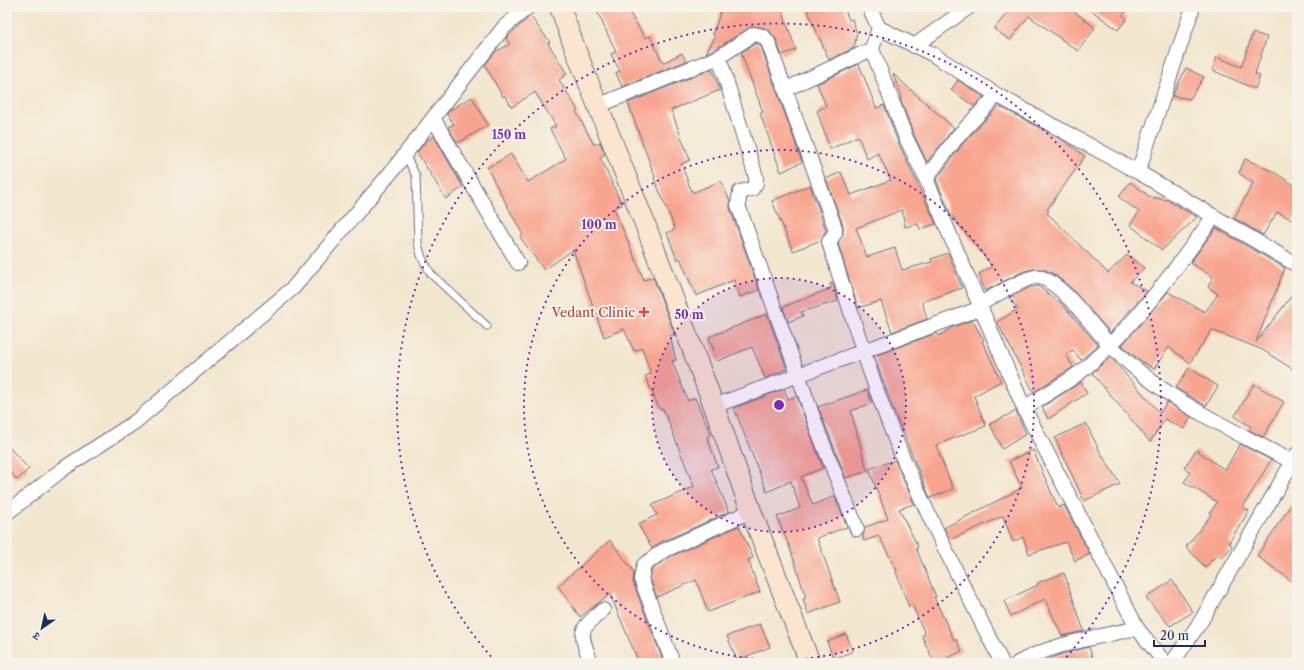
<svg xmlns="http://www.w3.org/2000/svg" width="1304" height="670" viewBox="0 0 1304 670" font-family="'Libre Caslon Text','Noto Serif Devanagari',serif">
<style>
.building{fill:#f8a58f}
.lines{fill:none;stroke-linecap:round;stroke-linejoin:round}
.service-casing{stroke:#676f85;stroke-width:9}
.minor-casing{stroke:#676f85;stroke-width:16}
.secondary-casing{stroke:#676f85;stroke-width:22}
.service{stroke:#fff;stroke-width:7}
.minor{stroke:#fff;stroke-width:14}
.secondary{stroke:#fce5cf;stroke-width:20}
.ring{fill:none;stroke:#7b2cbf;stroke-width:2;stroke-dasharray:2 4}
.health-dot{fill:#e0444e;stroke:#f7f3e8;stroke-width:1.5}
.labels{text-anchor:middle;stroke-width:4;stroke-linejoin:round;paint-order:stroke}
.health-label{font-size:13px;fill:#be3a42;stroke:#f7f3e8;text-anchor:end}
.centre{fill:#7b2cbf;stroke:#f7f3e8;stroke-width:2}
.ring-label{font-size:12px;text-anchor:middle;font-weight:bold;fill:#7b2cbf;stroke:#f7f3e8;stroke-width:4;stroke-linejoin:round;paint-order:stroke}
</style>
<rect width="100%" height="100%" fill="#f7f3e8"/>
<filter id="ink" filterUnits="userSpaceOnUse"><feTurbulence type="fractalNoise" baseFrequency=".025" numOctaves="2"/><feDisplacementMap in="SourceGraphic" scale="8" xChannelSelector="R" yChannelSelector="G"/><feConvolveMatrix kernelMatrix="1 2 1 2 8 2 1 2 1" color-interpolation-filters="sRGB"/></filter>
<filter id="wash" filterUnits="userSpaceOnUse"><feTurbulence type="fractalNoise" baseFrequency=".012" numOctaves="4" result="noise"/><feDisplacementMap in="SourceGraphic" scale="16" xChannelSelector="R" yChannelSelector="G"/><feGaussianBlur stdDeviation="0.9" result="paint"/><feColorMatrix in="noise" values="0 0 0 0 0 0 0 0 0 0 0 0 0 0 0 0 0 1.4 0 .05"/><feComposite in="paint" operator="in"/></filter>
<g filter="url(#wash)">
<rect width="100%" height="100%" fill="#f3e6ce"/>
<g id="blocks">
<!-- building -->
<path class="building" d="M607,7H626L645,38L650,36L663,63L682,53L686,61L622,87L616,73L620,71L611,54L616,52L597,11Z
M722,7H781L796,50L782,55L776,39L770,31L765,28L753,26L715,49L706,53L715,37L713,34Z
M806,7H844L849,20L852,19L857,33L854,48L829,60Z
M1012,7H1069L1095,28L1078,51L1029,16L1010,40L994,29Z
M1087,7H1129L1123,15L1127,19L1118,30Z
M530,16L550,42L548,43L567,74L559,80L578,110L576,111L594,145L600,142L605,154L600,157L622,205L614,208L644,280L653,277L675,335L670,336L676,360L672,361L688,401L695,398L711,435L707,437L718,467L711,469L729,512L659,543L652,549L638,524L657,515L652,505L694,487L669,423L663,409L660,410L645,376L651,374L642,348L634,351L624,329L604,337L573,250L544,270L520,237L523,235L487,168L511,154L528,182L566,159L550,129L556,126L535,92L512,107L505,96L503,97L485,65L495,52L510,44L506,38Z
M1253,33L1267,37L1255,74L1260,76L1255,89L1212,70L1217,57L1241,67Z
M756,43L761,46L802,162L781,172L760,113L763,112L741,53Z
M859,64L876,108L884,105L898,142L936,224L920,229L918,224L905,227L902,210L856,228L867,257L895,248L902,270L932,262L931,259L948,253L962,288L922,302L927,319L892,332L881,301L858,308L838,243L843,233V225L826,179L841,172L851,195L891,180L878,153L867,159L858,136L830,149L817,111L826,106L817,84Z
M1186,68L1204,77L1190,99L1172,96Z
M712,69L720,90L671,110L690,160L681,164L692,192H694L721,181L730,201V208L759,290L740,297L734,280L696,296L680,258L677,260L667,233L675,229L654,178L655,177L628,103Z
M893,74L954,128L927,162L914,135L900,98L902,97Z
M958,80L984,97L974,106L951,90Z
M472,97L488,125L458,143L448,127L454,124L447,114L450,110Z
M999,106L1066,142L1085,156L1047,210L1049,211L1047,213L1108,273L1127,255L1144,268L1130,282L1147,291L1110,333L1073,290L1054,274L1043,269H1034L1024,271L985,291L979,274L992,266L951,215L936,180L964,142Z
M434,136L463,187L446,199L417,152L426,141Z
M1245,159L1272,171L1297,187V213L1293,220L1277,212L1263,235L1234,218L1253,183L1239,173Z
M1130,182L1150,197L1167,200L1197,217L1162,250L1130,225L1139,212L1119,197Z
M810,185L826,230L821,240L793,251L772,201Z
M1216,228L1285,268L1256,342L1297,289V372L1263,350L1212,330L1190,363L1169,347L1154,369L1138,359L1122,345L1168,292L1205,312L1218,294L1208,287L1213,277L1190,263Z
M833,283L838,301L801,312L803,316L788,322L783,307L832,288L830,284Z
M1038,286L1061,303L1098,345L1081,360L1073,350L1066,354L1073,367L1034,392L997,322L1018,309L1009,298L1030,287Z
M767,314L787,369L765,378L752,347L717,361L709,337Z
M972,320L984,340L982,341L1001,381L974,396L986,426L936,445L953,489L930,498L894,411L874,356L937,333L939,336L953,327Z
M1110,357L1160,413L1167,402L1191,417L1184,429L1165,419L1150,442L1092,373Z
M1189,368L1218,386L1206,406L1176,388Z
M1081,382L1087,393L1048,419L1042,407Z
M1254,384L1284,402L1263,437L1249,430L1251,427L1235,416Z
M784,389L788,399L797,396L823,468L801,477L813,505L835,496L847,527L817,538L840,602L808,614L803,599L806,598L790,548L777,517L800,508L791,481L767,492L734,408Z
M867,390L872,403L851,411L867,471L846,478L818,407Z
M1016,411L1026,434L1002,449L990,424Z
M1086,423L1099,450L1120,484L1084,501L1055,438Z
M1240,444L1271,460L1243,507L1249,511L1229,542L1232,546L1222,558L1217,555L1205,567L1186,547L1211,515L1210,513L1217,502L1184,482L1191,472L1184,468L1196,450L1225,470Z
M7,445L29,469L17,480L7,469Z
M1033,450L1058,508L1064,505L1090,554L1075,561L1066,542L1029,554L1023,537L1013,542L1003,516L950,540L944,528L1022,488L1009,461Z
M895,460L914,504L899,509L918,547L916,548L936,597H934L954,640L956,639L962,651L938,663H936L932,658L922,636L925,634L912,605L909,607L896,572L897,571L879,536L864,541L863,535L865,527L888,519L869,469Z
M1297,496V585L1257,556Z
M739,526L753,558L748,560L760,592L708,612L696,580L657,597L650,578L652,570L667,558Z
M610,540L634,572L633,582L664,663H639L610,594L580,617L558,586Z
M1064,573L1084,631L1062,636L1045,599L1011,616L1004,601L1038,585L1037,583Z
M1172,580L1193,612L1170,626L1146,598Z
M760,624L770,647L737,660L727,636Z
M846,634L853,651L834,659L827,642Z
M1089,647L1094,663H1040L1062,654Z"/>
</g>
</g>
<g filter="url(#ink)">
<use href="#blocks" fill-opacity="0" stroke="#676f85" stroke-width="1"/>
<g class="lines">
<!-- service casing -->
<g class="service-casing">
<path id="service" d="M405,154L416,176L418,244L422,258L431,274L487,326"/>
</g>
<!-- minor casing -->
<g class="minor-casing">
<path id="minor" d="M869,7L879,28L932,54L997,95L1138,172L1297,265
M879,28L872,49L906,138L927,181L981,308
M914,46L969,7
M719,57L756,177V183L752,189L740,192L738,205L818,431L857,529
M786,89L872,49
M597,106L719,57L754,34L763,36L768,42L835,228V233L829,242C852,315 873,388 903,458C933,528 968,595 1002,663
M433,118L518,263
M1138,172L1193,7
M927,181L929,174L958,136L997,95
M980,304C991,298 1029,274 1040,277C1063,284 1092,326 1109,344C1161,398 1228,428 1293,462
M714,406L981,308L1024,408L1137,628L1165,663
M1024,408C1045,394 1072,381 1090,364C1139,321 1176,268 1214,216
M7,513L63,469L135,422L293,288L392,171L504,27L528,7
M591,663C580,631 577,632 603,610
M673,663L641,579L644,565L663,551L751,511
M1018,663C1050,644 1100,637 1137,628
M1172,663L1201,621L1297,454"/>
</g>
<!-- secondary casing -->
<g class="secondary-casing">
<path id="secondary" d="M560,7L576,51L645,224L714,406L751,511L810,663"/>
</g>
<!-- service -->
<use href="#service" class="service"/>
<!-- minor -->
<use href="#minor" class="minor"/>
<!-- secondary -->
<use href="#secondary" class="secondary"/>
</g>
</g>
<!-- distance rings -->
<circle cx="779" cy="405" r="127" fill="#7b2cbf" fill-opacity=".12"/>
<g class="ring">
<circle cx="779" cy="405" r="127"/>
<circle cx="779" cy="405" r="255"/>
<path d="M495 661A382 382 0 1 1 1063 661"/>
</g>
<!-- markers -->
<path class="health-dot" d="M642 306h4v4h4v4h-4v4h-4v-4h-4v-4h4z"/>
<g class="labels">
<!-- health labels -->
<g class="health-label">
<text x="635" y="317">Vedant Clinic</text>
</g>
</g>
<circle cx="779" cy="405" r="6" class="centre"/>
<g class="ring-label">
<text x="509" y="139">150 m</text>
<text x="599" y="229">100 m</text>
<text x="689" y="319">50 m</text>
</g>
<!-- margin -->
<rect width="1304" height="670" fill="none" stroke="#f7f3e8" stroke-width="24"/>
<!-- north arrow -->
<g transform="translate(42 628) rotate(214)" stroke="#f7f3e8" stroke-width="3" paint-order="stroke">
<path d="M0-3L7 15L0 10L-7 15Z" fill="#1b2f5e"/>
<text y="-6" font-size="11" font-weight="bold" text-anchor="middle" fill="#1b2f5e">उ</text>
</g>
<!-- scale -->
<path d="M1154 640v6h51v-6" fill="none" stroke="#1b2f5e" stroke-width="2"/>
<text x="1160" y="640" font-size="12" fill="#1b2f5e" stroke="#f7f3e8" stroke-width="3" paint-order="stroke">20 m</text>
</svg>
